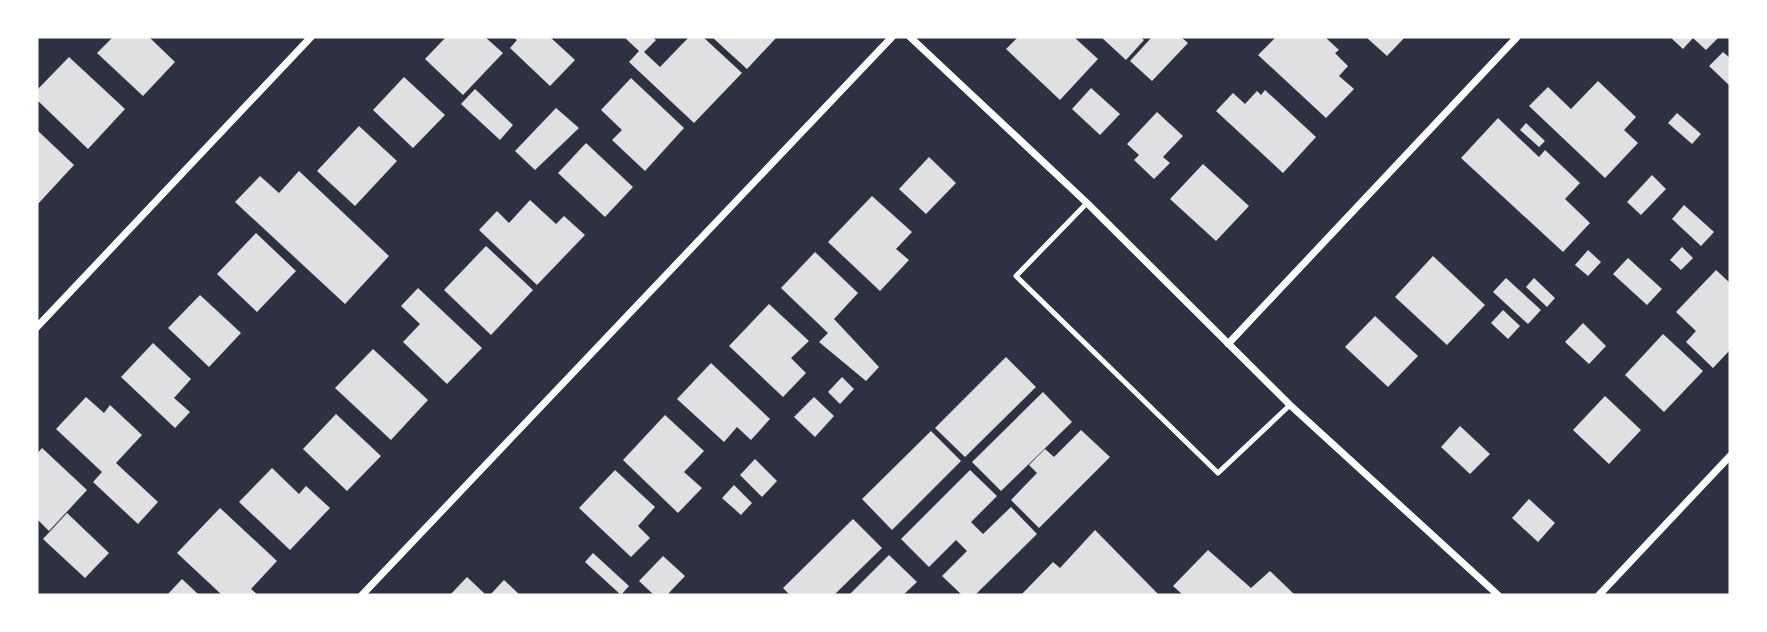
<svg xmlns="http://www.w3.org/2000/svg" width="1767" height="632" viewBox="0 0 1767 632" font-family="'Source Sans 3',sans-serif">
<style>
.building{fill:#e0e0e3}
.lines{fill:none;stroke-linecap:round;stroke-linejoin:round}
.service{stroke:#fff;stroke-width:5}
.minor{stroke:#fff;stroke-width:7}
</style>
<rect width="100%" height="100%" fill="#2d3142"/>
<!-- building -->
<path class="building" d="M113,37H149L175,62L143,96L97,53Z
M446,37H485L503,53L463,95L425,59Z
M513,37H550L575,60L550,86L510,48L517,40Z
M624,37H652L656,40L644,52L660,67L689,37H703L742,73L694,123L629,62L639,51Z
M712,37H777L747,69Z
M1018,37H1074L1098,59L1060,100L1006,49Z
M1101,37H1140L1144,40L1126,60Z
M1152,37H1181L1188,43L1152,81L1130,61Z
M1276,37H1325L1339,50L1335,53L1348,66L1339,76L1354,89L1326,118L1258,55Z
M1366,37H1405L1387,56Z
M1670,37H1719L1706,50L1693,38L1683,49Z
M1723,52L1730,58V86L1709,66Z
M69,57L125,109L88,149L37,100V90Z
M404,77L445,115L413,148L373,110Z
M631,78L684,128L645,171L612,140L622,130L601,110Z
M1598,81L1636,117L1624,130L1638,143L1605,178L1529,106L1548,87L1571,109Z
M1091,88L1120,114L1100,135L1072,109Z
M475,89L513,125L500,140L461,104Z
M1265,90L1316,137L1283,173L1216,111L1233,93L1245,104L1257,91L1261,95Z
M556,108L579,128L535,170L515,151Z
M1157,112L1183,136L1163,157L1170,163L1154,179L1134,160L1139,155L1127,144Z
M1677,113L1701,134L1692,144L1668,123Z
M1498,118L1539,157L1545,150L1580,183L1565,199L1590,223L1563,252L1461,158Z
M1526,123L1545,141L1539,147L1520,130Z
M359,126L397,161L355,206L317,171Z
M37,130L74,165L37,205Z
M586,143L633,187L605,217L558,173Z
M929,157L956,183L926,214L899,189Z
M1203,164L1249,206L1216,241L1170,199Z
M299,171L389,256L345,304L235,202L260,176L279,193Z
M1652,175L1666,189L1641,215L1627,202Z
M872,196L912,232L896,249L909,260L880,291L828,242Z
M530,200L556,224L564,216L585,235L537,285L479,230L497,211L509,223Z
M1684,205L1714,232L1701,246L1672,219Z
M256,233L296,271L257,312L217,274Z
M486,246L533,290L491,335L444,290Z
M1682,247L1693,258L1681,270L1670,260Z
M1588,250L1601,262L1588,276L1575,265Z
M815,252L858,293L834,319L879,367L866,381L819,342L828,333L781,288Z
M1433,256L1485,305L1447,345L1395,297Z
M1628,258L1662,289L1647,305L1613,274Z
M1716,270L1730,283V350L1713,368L1686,342L1696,331L1676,312Z
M1506,278L1541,310L1528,324L1493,292Z
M1534,278L1555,298L1547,307L1526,287Z
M418,288L482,348L447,384L403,342L420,324L401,306Z
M200,295L241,333L209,367L168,328Z
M769,304L809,341L791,358L806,373L783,397L729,346Z
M1503,310L1520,326L1508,339L1491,323Z
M1375,316L1418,356L1388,387L1345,347Z
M1583,323L1606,346L1589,364L1565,342Z
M1663,334L1703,371L1664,412L1625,375Z
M153,343L191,379L174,398L190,412L175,428L121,377Z
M373,349L428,400L391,440L335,388Z
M1006,357L1036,387L965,457L935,428Z
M711,363L770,419L751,440L737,427L724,442L677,399Z
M842,377L854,389L840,404L828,392Z
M1043,392L1072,422L1001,491L972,462Z
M1605,396L1641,430L1609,464L1573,430Z
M86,397L104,413L110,405L142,435L116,463L158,502L138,524L93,482L102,472L56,429Z
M814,397L834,416L815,437L794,417Z
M336,414L381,456L347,491L303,449Z
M665,415L704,451L684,472L702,488L678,513L623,460Z
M1460,426L1490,454L1470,474L1441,447Z
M1081,430L1110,457L1039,528L1011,500L1037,473L1029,465L1045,449L1054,457Z
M931,431L961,461L892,530L862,499Z
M42,448L87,490L49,531L37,519V454Z
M755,459L777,481L762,497L740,475Z
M272,468L299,494L306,486L330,508L290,550L239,502Z
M615,470L655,507L638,526L650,538L631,557L579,508Z
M970,470L997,496L971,522L983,534L1011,507L1037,534L975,595H962L942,576L967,551L956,540L929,567L901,539Z
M734,485L752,503L741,515L722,498Z
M1529,499L1555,523L1538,542L1512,518Z
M220,508L277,561L251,589L258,595H222L177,553Z
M67,513L109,553L85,578L43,539Z
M853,519L882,548L834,595H790L783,588Z
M1095,530L1159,595H1021L1053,562L1060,568Z
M1208,550L1251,588L1270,571L1295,595H1183L1173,586Z
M593,553L629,586L621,595L585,562Z
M889,555L917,582L903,595H849Z
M663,556L685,576L667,595H654L639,581Z
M467,577L486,595H450Z
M182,579L199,595H167Z
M504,580L520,595H490Z"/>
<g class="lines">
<!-- service -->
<path class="service" d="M1087,203L1016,276L1218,473L1290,405"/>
<!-- minor -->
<path class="minor" d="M910,37L1087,203L1290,405L1498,595
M37,327L311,37
M1228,344L1517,37
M362,595L892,37
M1599,595L1730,456"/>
</g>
<!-- border -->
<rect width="1767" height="632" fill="none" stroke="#ffffff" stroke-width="77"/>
</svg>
